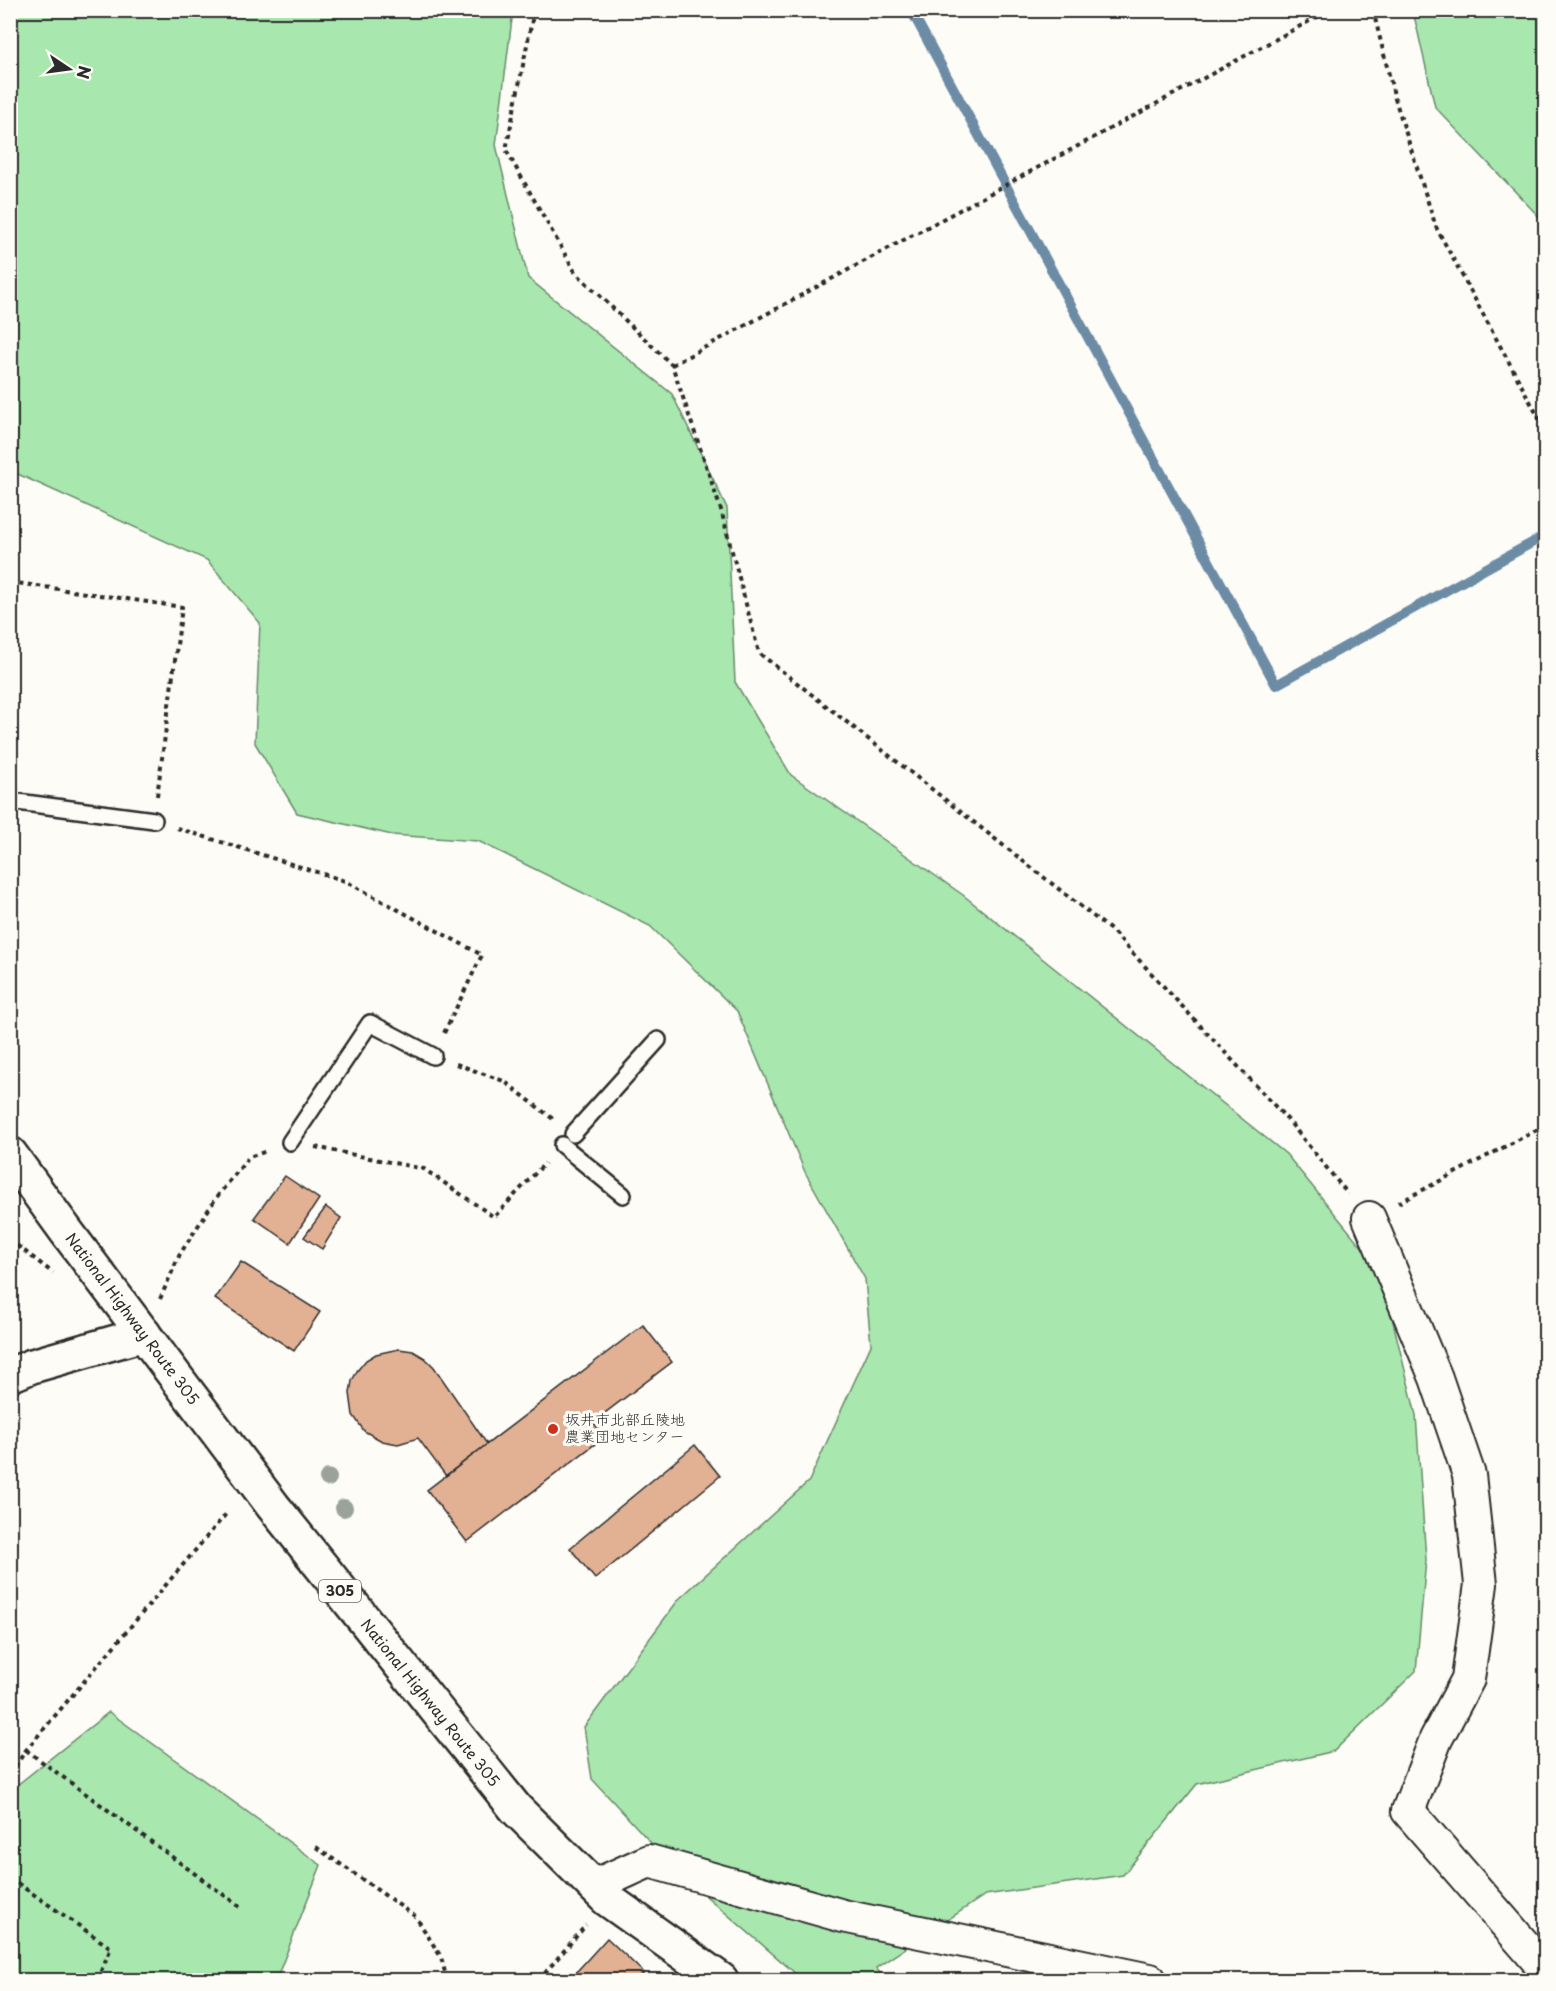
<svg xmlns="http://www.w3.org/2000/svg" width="1556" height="1991" viewBox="0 0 1556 1991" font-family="'Playpen Sans','Klee One',sans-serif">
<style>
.green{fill:#a8e7ae;stroke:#6a896c;stroke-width:1.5}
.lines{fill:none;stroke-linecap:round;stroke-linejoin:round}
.stream{stroke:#6c8ba4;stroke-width:10}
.building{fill:#e2b194;stroke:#2b2b2b;stroke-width:1.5}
.service-casing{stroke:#2b2b2b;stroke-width:20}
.minor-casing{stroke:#2b2b2b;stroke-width:36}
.tertiary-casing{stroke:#2b2b2b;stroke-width:38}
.trunk-casing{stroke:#2b2b2b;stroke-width:38}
.path{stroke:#2b2b2b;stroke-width:4;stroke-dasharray:4.5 4.5;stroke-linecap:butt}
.service{stroke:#fdfcf7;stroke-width:15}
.minor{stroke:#fdfcf7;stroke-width:32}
.tertiary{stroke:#fdfcf7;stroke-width:33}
.trunk{stroke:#fdfcf7;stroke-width:33}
.tree{fill:#9ba399}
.poi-dot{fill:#c8321e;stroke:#fdfcf7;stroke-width:2}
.labels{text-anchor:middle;stroke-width:6;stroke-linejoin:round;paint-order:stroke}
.shield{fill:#fdfcf7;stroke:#6a6a68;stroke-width:1.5}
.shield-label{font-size:14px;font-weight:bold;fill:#2b2b2b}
.street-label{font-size:15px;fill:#2b2b2b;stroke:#fdfcf7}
.poi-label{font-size:15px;fill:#2b2b2b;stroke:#fdfcf7;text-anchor:start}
</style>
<rect width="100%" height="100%" fill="#fdfcf7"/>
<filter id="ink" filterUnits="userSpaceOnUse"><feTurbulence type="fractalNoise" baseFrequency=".0167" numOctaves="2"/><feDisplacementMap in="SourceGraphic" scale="12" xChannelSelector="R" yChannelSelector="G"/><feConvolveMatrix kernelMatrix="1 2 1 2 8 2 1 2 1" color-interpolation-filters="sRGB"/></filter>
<g filter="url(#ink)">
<!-- green -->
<path class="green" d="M11,11H513L496,145L528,278L672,394L727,508L735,682L791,775L963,895L1286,1154L1380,1269L1416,1415L1426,1560L1416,1671L1334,1751L1197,1784L1123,1875L985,1895L876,1968L886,1980H803L677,1871L592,1779L584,1727L679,1599L809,1481L871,1345L865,1279L805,1172L737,1011L650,926L478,841L392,835L297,813L255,743L260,623L207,560L11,471Z
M1413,11H1545V223L1435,107Z
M109,1712L321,1865L276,1980H11L12,1789Z"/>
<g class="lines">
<!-- stream -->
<path class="stream" d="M911,10L1276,685L1546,535"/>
</g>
<!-- building -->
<path class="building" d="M285,1176L319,1199L290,1243L254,1218Z
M326,1207L341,1218L322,1249L304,1237Z
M241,1262L320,1312L294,1351L215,1299Z
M643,1325L672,1362L593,1422L604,1437L467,1542L427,1490Z
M399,1349L413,1351L425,1358L434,1367L487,1444L446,1476L418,1438L398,1444L382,1441L364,1431L353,1415L350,1393L352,1381L357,1371L366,1360L376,1354Z
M695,1445L720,1476L595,1579L570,1548Z
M607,1938L644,1973L637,1980L632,1978L629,1980H569Z"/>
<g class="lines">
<!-- service casing -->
<g class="service-casing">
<path id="service" d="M10,801L154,820
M573,1134L658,1040
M290,1142L370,1023L433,1056
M562,1145L623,1195"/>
</g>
<!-- minor casing -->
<g class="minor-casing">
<path id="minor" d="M1369,1218L1436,1378L1469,1475L1481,1584L1468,1679L1436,1739L1408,1811L1546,1970
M594,1886L649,1861L843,1916L1150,1980"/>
</g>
<!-- tertiary casing -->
<g class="tertiary-casing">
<path id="tertiary" d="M10,1375L32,1366L144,1334"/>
</g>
<!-- trunk casing -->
<g class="trunk-casing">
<path id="trunk" d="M10,1154L66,1231L273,1506L516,1809L607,1899L721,1980"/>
</g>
<!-- path -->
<path class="path" d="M534,10L506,150L575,272L672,365L721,510L759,653L1112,931L1287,1119L1348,1194
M1373,10L1395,99L1436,227L1546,431
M672,365L1330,10
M10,582L182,607L157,796
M177,828L345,881L482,955L444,1033
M456,1064L504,1081L553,1119
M315,1147L424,1169L494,1217L545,1163
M1398,1203L1546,1125
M10,1240L53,1273
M160,1299L180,1254L216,1198L249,1157L267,1151
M26,1750L243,1909
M10,1774L26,1750L226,1514
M316,1847L416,1917L441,1957L447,1980
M10,1878L111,1948L97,1980
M539,1980L586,1925"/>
<!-- service -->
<use href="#service" class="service"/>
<!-- minor -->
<use href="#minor" class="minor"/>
<!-- tertiary -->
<use href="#tertiary" class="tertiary"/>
<!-- trunk -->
<use href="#trunk" class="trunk"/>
</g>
<!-- trees -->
<g class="tree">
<circle cx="328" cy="1478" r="9"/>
<circle cx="344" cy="1508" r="9"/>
</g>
</g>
<!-- markers -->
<circle class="poi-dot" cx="553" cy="1429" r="6"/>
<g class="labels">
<!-- shield labels -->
<rect class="shield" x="319" y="1580" width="42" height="22" rx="4.5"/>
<g class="shield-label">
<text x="340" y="1596">305</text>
</g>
<!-- street labels -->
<g class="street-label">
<text transform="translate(132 1319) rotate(53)" y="5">National Highway Route 305</text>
<text transform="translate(430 1703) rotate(51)" y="5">National Highway Route 305</text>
</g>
<!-- poi labels -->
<g class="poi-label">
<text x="565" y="1425">坂井市北部丘陵地<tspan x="565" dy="17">農業団地センター</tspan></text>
</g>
</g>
<!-- margin -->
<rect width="1556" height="1991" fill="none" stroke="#fdfcf7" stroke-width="36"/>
<rect x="18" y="18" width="1520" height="1955" fill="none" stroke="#2b2b2b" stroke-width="2" filter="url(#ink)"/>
<!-- north arrow -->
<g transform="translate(69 69) rotate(103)" stroke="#fdfcf7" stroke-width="4.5" paint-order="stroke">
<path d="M0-4.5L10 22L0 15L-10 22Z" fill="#2b2b2b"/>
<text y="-9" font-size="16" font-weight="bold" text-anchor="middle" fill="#2b2b2b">N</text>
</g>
</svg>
